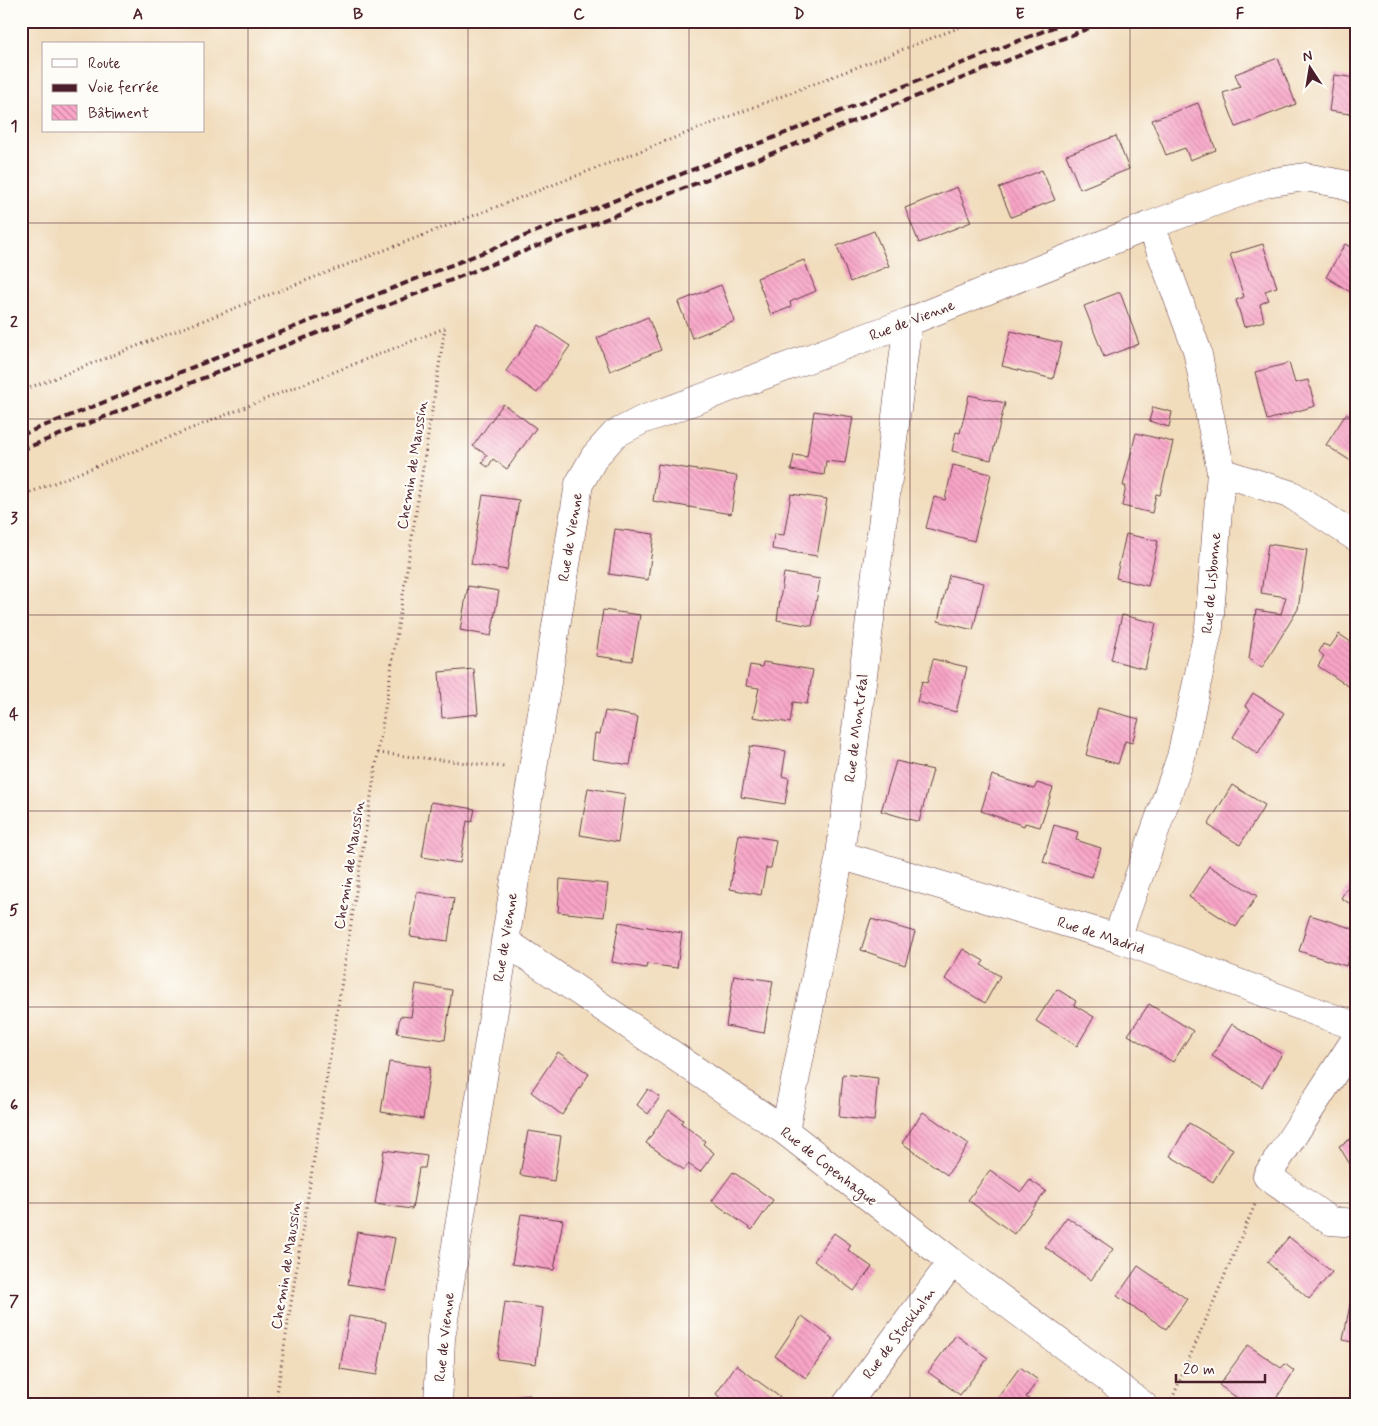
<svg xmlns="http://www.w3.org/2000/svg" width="1378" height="1426" viewBox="0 0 1378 1426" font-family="Mynerve,sans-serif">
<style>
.building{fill:url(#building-back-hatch)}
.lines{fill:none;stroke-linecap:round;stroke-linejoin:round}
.minor-casing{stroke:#633b41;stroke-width:29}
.path{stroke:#633b41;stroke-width:3;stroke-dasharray:1 4;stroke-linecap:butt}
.minor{stroke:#fff;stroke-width:28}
.rail{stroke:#4a1f2b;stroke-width:4;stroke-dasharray:8 4;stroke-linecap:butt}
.grid{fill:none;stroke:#4a1f2b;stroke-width:1;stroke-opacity:0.55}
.labels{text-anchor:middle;stroke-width:4.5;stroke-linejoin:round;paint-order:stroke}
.street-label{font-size:15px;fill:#4a1f2b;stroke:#fdfcf7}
.neatline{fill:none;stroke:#4a1f2b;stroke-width:2}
.grid-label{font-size:16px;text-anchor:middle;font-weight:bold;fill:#4a1f2b}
</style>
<defs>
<pattern id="building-back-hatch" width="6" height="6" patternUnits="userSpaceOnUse" patternTransform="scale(1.25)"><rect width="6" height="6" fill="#f9a5c8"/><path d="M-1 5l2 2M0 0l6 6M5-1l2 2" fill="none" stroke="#cc86a3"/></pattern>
</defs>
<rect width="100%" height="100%" fill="#fdfcf7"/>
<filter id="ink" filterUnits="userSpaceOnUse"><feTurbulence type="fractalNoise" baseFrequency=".02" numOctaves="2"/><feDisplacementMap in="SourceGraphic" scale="10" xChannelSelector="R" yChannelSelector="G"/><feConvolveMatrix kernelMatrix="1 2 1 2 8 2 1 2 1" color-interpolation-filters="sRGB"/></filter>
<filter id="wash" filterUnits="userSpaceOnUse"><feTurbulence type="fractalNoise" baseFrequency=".0096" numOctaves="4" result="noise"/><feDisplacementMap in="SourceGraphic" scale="20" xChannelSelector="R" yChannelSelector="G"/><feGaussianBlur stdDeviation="1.12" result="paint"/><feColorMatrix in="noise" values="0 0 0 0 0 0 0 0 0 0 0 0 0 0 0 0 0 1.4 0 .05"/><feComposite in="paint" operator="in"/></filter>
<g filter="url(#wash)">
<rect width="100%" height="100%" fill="#f1dcbc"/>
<g id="blocks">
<!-- building -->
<path class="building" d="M1278,58L1296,104L1236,127L1223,93L1240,87L1235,74Z
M1334,75L1357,78V115L1329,111Z
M1198,103L1216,150L1190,160L1185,148L1166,155L1152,120Z
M1116,136L1129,169L1080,189L1066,155Z
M1042,170L1055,200L1011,217L999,188Z
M957,187L971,222L919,243L905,208Z
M874,231L889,266L850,282L837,246Z
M1263,244L1277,287L1265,291L1269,300L1260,304L1264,321L1244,327L1236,300L1244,297L1230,254Z
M1345,244L1357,251V296L1326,277Z
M804,260L816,291L790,302L791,307L771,315L757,278Z
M721,285L735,321L692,338L678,302Z
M1120,292L1139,344L1104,357L1084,306Z
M648,317L661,350L610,371L597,338Z
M539,325L570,346L537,393L506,371Z
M1011,331L1062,343L1053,379L1002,366Z
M1289,363L1295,383L1308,380L1315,406L1267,420L1255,372Z
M969,395L1005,403L991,460L952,451L956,432L960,433Z
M503,404L536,428L507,469L493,459L488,467L482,463L487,455L473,446Z
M1153,407L1172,412L1169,427L1149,421Z
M814,411L853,417L845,463L826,461L824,475L791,470L794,455L807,457Z
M1346,414L1357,421V465L1326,445Z
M1136,433L1173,442L1160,495L1156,494L1152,513L1122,506L1126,486H1123Z
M658,464L737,476L731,514L653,501Z
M953,465L991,474L974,541L926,528L934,497L945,500Z
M791,494L827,499L817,556L772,549L774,534L784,535Z
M483,495L519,500L507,570L471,564Z
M615,529L654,534L648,580L609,574Z
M1126,534L1158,541L1148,586L1116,578Z
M1268,544L1307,550L1298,609L1262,668L1249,659L1256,610L1281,614L1286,597L1261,593Z
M784,573L820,579L812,626L777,620Z
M949,575L984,583L973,630L938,621Z
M468,586L499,591L491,636L460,630Z
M603,610L640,615L632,661L596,656Z
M1122,615L1156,623L1145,669L1111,660Z
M1339,634L1357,646V692L1318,666L1324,656L1319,652L1323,644L1330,647Z
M933,659L967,667L956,712L917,702L922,681L927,683Z
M763,662L813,670L807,704L793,702L790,723L753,717L759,688L746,686L750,665L762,667Z
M474,669L478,714L442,718L439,672Z
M1253,693L1284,713L1258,754L1233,737L1250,710L1245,706Z
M1098,708L1139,719L1132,743L1125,741L1118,764L1086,755Z
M605,711L638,717L630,765L592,759L595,733L600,734Z
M750,746L786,751L782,776L789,778L785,804L741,797Z
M896,761L933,770L919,822L881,811Z
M992,775L1034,789L1037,783L1053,788L1040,827L1025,823L1024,826L981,811Z
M1232,785L1265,805L1240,845L1208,825Z
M588,788L625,794L618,842L580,835Z
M431,802L475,809L472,822L467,821L460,863L422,857Z
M1054,825L1078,832L1076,840L1101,848L1092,877L1043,862Z
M739,834L776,840L771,868H766L761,895L730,889Z
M1209,866L1257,896L1236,927L1189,897Z
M1357,872V908L1341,898Z
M560,879L608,884L604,917L558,912Z
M417,892L454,898L448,941L410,936Z
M1310,915L1357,930L1346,966L1299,951Z
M871,919L915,932L905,965L861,950Z
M619,922L682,933L677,968L647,964L646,968L612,962Z
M963,949L984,961L981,965L1000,976L985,1003L945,979Z
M734,975L773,981L764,1033L726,1026Z
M416,984L452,990L445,1040L397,1033L400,1016L411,1017Z
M1057,989L1076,1001L1074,1005L1094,1017L1077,1046L1036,1021Z
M1149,1004L1193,1031L1173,1062L1128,1035Z
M1232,1024L1282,1054L1262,1087L1212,1056Z
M558,1052L589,1074L562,1115L531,1092Z
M389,1062L430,1067L423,1119L381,1112Z
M843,1074L878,1078L874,1121L839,1117Z
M648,1089L660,1097L648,1114L637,1105Z
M669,1110L683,1120L681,1123L705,1141L703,1144L714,1153L700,1172L688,1164L684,1170L646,1143Z
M923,1112L969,1144L947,1175L902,1143Z
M1189,1123L1233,1149L1213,1182L1170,1156Z
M528,1131L561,1136L554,1181L520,1175Z
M1357,1135V1176L1339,1146Z
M384,1150L427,1156L425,1168H419L412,1209L375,1204Z
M990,1170L1021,1192L1030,1180L1046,1191L1014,1234L968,1200Z
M733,1172L773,1200L752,1230L712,1201Z
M521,1214L563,1220L554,1270L512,1264Z
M1067,1217L1113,1249L1091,1280L1045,1247Z
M357,1232L395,1238L385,1290L348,1284Z
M834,1233L851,1245L848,1250L872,1267L854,1291L814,1261Z
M1289,1237L1332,1272L1309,1299L1267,1262Z
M1138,1266L1187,1299L1166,1329L1117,1296Z
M1351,1300L1357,1302V1343L1343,1340Z
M505,1302L543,1308L536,1364L497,1359Z
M349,1316L386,1322L377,1375L340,1369Z
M802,1316L833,1339L806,1378L775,1356Z
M956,1335L988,1358L960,1395L928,1372Z
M1248,1345L1281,1368L1285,1364L1294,1371L1272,1405H1247L1219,1385Z
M736,1365L781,1398L776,1405H728L716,1394Z
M1020,1367L1038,1380L1026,1397L1036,1405H996L994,1403Z
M530,1395L531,1405H498L497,1399Z"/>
</g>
</g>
<g filter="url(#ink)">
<use href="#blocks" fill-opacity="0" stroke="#633b41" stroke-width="1"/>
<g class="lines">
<!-- minor casing -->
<g class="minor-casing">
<path id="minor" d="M1221,472L1292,495L1357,538
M840,855L1117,938L1357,1027
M1117,938L1181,757L1209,627L1221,472L1197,350L1151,225
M505,941L785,1131L952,1262L1143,1405
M1357,1037L1267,1176L1330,1221L1357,1223
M785,1131L840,855L908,322
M438,1405L441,1338L579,484L595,456L615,434L642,420L908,322L1151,225L1266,183L1305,177L1343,184L1357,191
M846,1405L952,1262"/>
</g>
<!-- path -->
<path class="path" d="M21,391L976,21
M21,496L445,328
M378,753L504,767
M1172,1399L1256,1202
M275,1405L445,328"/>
<!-- minor -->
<use href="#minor" class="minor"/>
<!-- rail -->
<path class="rail" d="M21,435L1069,21
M21,450L1107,21"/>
</g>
</g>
<!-- grid -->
<path class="grid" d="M248,21V1405M468,21V1405M689,21V1405M910,21V1405M1130,21V1405M21,223H1357M21,419H1357M21,615H1357M21,811H1357M21,1007H1357M21,1203H1357"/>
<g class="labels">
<!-- street labels -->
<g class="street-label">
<text transform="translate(912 320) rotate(-21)" y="5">Rue de Vienne</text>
<text transform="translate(412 465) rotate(-81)" y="5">Chemin de Maussin</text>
<text transform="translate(570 537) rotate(-81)" y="5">Rue de Vienne</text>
<text transform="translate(1211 583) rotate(-85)" y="5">Rue de Lisbonne</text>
<text transform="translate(856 728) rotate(-83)" y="5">Rue de Montréal</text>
<text transform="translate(349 865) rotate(-81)" y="5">Chemin de Maussin</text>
<text transform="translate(1101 935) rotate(18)" y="5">Rue de Madrid</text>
<text transform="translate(505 937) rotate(-81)" y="5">Rue de Vienne</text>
<text transform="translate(829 1166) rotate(38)" y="5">Rue de Copenhague</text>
<text transform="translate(286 1265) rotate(-81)" y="5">Chemin de Maussin</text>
<text transform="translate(899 1333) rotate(-53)" y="5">Rue de Stockholm</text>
<text transform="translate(444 1337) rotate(-84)" y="5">Rue de Vienne</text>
</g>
</g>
<!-- margin -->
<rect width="1378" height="1426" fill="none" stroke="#fdfcf7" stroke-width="55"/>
<!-- legend -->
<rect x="42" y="42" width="162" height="90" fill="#fdfcf7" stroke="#b5a4a5"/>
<rect x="52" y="59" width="25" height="8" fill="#ffffff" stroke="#b5a4a5"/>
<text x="88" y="68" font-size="15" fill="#4a1f2b">Route</text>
<rect x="52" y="84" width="25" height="8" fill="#4a1f2b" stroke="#b5a4a5"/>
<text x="88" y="92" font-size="15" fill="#4a1f2b">Voie ferrée</text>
<rect x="52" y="105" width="25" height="15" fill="url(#building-back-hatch)" stroke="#b5a4a5"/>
<text x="88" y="118" font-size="15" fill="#4a1f2b">Bâtiment</text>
<!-- north arrow -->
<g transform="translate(1310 68) rotate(348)" stroke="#fdfcf7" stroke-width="4" paint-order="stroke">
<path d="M0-4L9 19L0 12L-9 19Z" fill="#4a1f2b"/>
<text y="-8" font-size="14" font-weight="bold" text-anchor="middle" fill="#4a1f2b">N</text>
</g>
<!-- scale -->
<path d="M1176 1374v8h89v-8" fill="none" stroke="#4a1f2b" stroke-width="2.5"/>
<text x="1183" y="1374" font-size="15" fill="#4a1f2b" stroke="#fdfcf7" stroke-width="4" paint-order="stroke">20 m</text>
<rect x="28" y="28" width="1322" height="1370" class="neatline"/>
<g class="grid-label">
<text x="138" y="19">A</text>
<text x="358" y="19">B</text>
<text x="579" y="19">C</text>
<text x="799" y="19">D</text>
<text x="1020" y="19">E</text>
<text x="1240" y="19">F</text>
<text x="14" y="131">1</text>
<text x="14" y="327">2</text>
<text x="14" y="523">3</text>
<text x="14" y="719">4</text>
<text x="14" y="915">5</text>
<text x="14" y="1110">6</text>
<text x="14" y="1306">7</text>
</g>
</svg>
